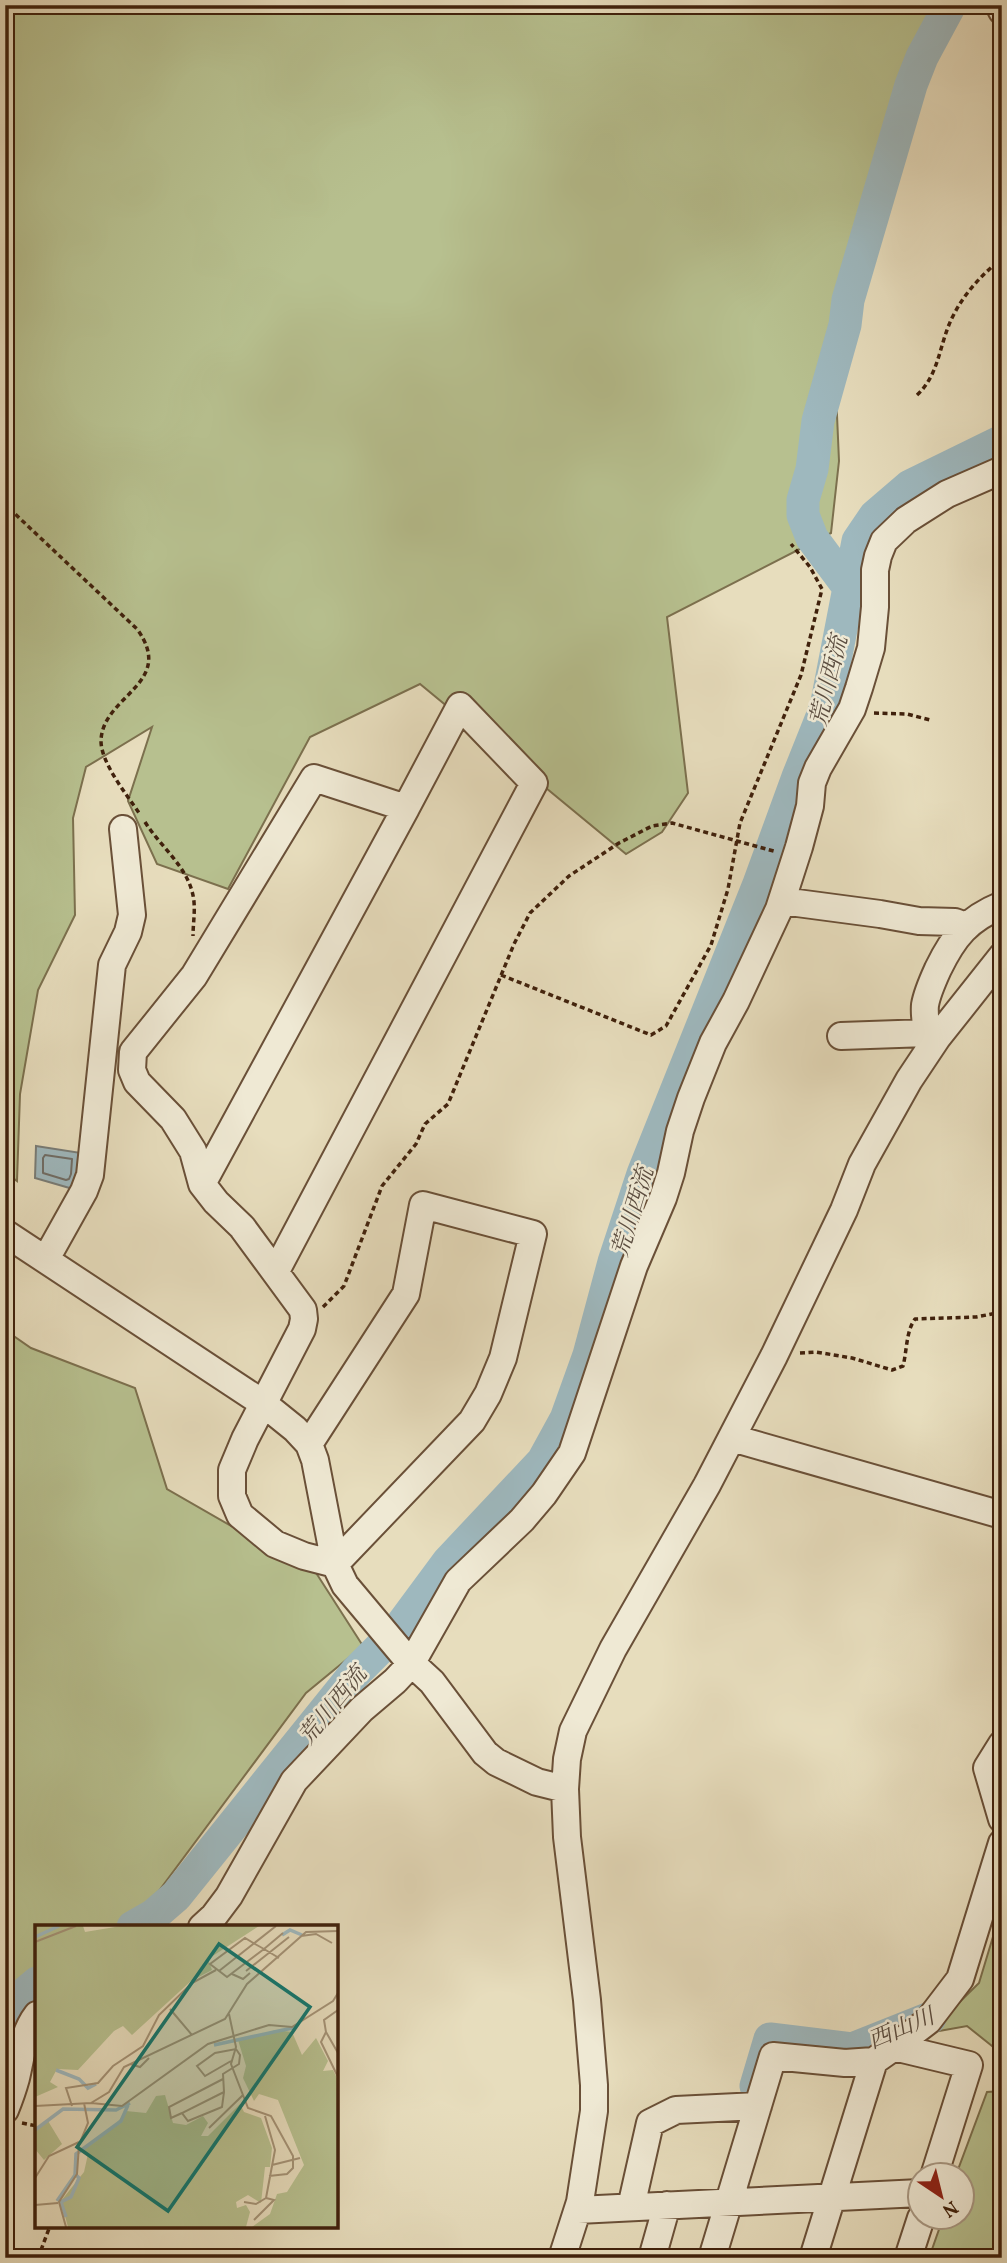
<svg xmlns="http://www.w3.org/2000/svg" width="1007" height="2263" viewBox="0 0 1007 2263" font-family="Vollkorn,'Noto Serif JP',serif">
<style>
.green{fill:#b7c08f;stroke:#7c704e;stroke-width:2}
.water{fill:#9eb8be;stroke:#787c77;stroke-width:2}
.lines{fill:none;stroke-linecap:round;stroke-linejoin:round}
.shore{stroke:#6f6c65;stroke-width:2}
.river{stroke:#9eb8be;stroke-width:33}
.minor-casing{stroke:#6a5038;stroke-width:30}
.path{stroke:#40210c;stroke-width:3.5;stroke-dasharray:5 3.5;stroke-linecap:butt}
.minor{stroke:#efe9d4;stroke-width:26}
.labels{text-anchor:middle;stroke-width:5;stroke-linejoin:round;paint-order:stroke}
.water-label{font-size:23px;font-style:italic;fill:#5c4e41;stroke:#efe9d4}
.inset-river{fill:none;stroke:#9eb8be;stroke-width:3.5}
.inset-road{fill:none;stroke:#a49276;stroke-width:2}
.view{fill:#0f766e;fill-opacity:0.15;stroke:#0f766e;stroke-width:3.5}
.inset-edge{fill:none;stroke:#40210c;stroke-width:3.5}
</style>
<rect width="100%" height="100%" fill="#e7ddbd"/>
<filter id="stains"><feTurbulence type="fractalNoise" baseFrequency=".00286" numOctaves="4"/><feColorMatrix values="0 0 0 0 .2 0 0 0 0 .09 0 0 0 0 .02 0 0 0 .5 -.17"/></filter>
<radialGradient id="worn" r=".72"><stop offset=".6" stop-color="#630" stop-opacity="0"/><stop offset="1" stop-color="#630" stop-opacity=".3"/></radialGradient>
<!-- green -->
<path class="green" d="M5,5H893L897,11L904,5H959L895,150L834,346L839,461L831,533L667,617L688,793L662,832L626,854L420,684L310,737L228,889L157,864L128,801L152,727L86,767L73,818L75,915L38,990L20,1094L17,1181L5,1172Z
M5,1330L31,1348L135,1388L167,1489L259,1542L311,1565L363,1646L306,1693L138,1919L122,1927H37V1971L7,1987Z
M1002,1907V2054L967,2026L928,2033L979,1983Z
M1002,2091V2258H929L943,2218H962V2176L956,2175L987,2092Z"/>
<!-- water -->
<path class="water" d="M36,1146L81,1153L78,1177L73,1189L35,1178Z"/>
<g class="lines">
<!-- shore -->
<path class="shore" d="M45,1155L72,1159L71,1174L69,1179L66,1180L43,1173V1158Z"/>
<!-- river -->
<path class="river" d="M850,589L812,538L803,515V500L812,469L818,421L845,325L848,300L911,85L922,57L950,5
M133,1927L154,1915L176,1896L356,1672L397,1631L448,1562L543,1461L566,1419L589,1355L614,1262L643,1174L759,884L798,777L826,707L858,541L875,516L910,486L1002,441
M5,2027L24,1994L37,1983
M756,2086L770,2039L852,2049L930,2018"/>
<!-- minor casing -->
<g class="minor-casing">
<path id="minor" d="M999,5L1002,11
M782,901L880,914L919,921L955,922L966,926
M841,1036L927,1033
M937,1038L927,1033C926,1024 924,1014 925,1005C927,993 933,980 938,969C954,936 968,919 1002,905
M202,1184L406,808L314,778L194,976L133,1052L132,1070L137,1082L173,1119L193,1151L202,1184L216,1202L242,1227L303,1310L304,1319L302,1329L245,1439L232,1470V1496L240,1515L275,1544L304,1556L335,1564L472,1421L488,1394L503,1358L533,1234L423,1205L406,1294L309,1444
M5,1233L264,1404L295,1429L309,1444L315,1460L335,1564L345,1585L407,1659L432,1682L485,1753L496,1762L537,1782L565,1789
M46,1259L84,1191L90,1175L112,965L128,932L132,915L123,829
M276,1271L534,783L460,706L406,808
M732,1438L1002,1515
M1002,1744L987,1768L1002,1819
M202,1927L214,1916L229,1896L294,1781L362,1709L395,1681L411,1664L458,1581L522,1520L544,1494L572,1453L634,1266L663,1198L671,1173L680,1131L691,1098L713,1043L736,1001L779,909L799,847L810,806L812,783L818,768L852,709L859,688L871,648L875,607V570L878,556L884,541L906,520L947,494L1002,470
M894,2047L928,2021L960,1979L1002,1843
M5,2110C9,2100 13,2089 16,2078C21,2057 23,2033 37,2015
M631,2207L650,2123L676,2110L758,2106
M578,2210L920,2193
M562,2258L580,2202L594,2111V2085L587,2000L567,1837L565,1789L567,1759L573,1731L613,1649L707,1485L774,1356L844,1210L862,1164L909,1080L937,1038L1002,956
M652,2258L667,2205
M712,2258L773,2056L845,2063L874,2061L894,2047L969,2065L934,2176
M813,2258L874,2061
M908,2258L921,2218"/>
</g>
<!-- path -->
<path class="path" d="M917,395C940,374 939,343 953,316C965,292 982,275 1002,258
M5,501L13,512L137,629C177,684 102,695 101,741C101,763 127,795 139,813
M874,713L907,714L930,720
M145,822C162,849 191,869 194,902C195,913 193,925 193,936
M501,975L651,1035L666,1026L711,945L728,889L740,823L801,675L822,589L810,567L791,544
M323,1307L344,1286L382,1186L416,1144L425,1124L448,1104L514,944L530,913L569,876L619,843L652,826L672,823L777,852
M800,1353L816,1352L852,1358L892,1370L903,1366C907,1351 906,1331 915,1319L976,1317L1002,1312
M22,2123L37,2126
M38,2258L50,2226"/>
<!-- minor -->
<use href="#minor" class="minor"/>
</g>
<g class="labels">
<!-- water labels -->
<g class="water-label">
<text transform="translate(828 681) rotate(-76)" y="8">荒川西流</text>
<text transform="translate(632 1212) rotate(-73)" y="8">荒川西流</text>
<text transform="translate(332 1705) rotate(-51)" y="8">荒川西流</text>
<text transform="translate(901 2028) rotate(-23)" y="8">西山川</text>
</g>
</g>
<!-- overview -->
<g transform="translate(35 1925)">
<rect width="303" height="303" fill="#e7ddbd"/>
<path d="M0,1H48L50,7L86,1H224L173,34L177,45L156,56L97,110L88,101L79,106L43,145L22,144L15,157L23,162L0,172ZM241,105L257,107L267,130L281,113L293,136L288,146L298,145L303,155V302H217L235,289L242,269L252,267L269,240L243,175L224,169L219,176L208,153L211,141L203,115ZM130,170L138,198L151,200L168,191L173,198L166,211H173L205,179L209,187L226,193L237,223L235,242H230L226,278L213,270L201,277L202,283L211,280L215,287L211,302H33L26,276L49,247L53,229L45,226L79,202L91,186L111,188L121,171ZM13,196L27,219L9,235L0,224V207Z" fill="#b7c08f"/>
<path class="inset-river" d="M247,10L255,5L267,10M0,12L24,1M179,120L262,102M21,145L44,154L53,163L61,159M0,205L28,184L81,185L95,178M22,276L40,250L41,229L86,196L93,180M31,292L26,277L36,272L44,253L40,249"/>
<path class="inset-road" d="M266,11L281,9L297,18M0,17L41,1M244,33L229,24L220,19L210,13L175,39L192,52L229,24L248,8M184,46L241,1M211,46L254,12M197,49L208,54L215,48M135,84L157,110M303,85L289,95L291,107L286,117L303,152M194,89L201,122L196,139L213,183L236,191L258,231V243L252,249L234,251M291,107L303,128M95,139L105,142L114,133M189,167L147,188L153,196L187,182L189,167L188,149L204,139L205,130L201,124L180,128L162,141L170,151L196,136M56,178L74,167L89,142L190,94L212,59L271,7L303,6M0,181L56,178L87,181L173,119L234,100L257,102L298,76L303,68M37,181L31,163L63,158L78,141L108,121L124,90L157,58L181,45M147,188L136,193L134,182L188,154M174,203L208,170M237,240L265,233M0,253L14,231L44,217M209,277L221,279L231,273M0,280L23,278M219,295L239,275L231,273L240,225L230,191M31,302L24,277L42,249L44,220L53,198L49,178"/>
<path class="view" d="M184,19L275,82L133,286L42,222Z"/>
<rect width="303" height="303" class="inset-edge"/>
</g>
<!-- margin -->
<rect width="1007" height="2263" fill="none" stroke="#e7ddbd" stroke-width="28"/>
<rect x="7" y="7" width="993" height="2249" fill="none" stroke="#40210c" stroke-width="3.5"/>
<rect x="14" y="14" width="979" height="2235" fill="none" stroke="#40210c" stroke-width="2"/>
<!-- north arrow -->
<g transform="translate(941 2196) rotate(145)"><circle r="33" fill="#efe9d4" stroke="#a99984" stroke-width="2"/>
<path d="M0-5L12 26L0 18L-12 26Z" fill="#8f2418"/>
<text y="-10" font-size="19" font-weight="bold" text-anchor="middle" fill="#40210c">N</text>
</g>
<rect width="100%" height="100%" filter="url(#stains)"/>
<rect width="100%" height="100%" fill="url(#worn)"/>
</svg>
